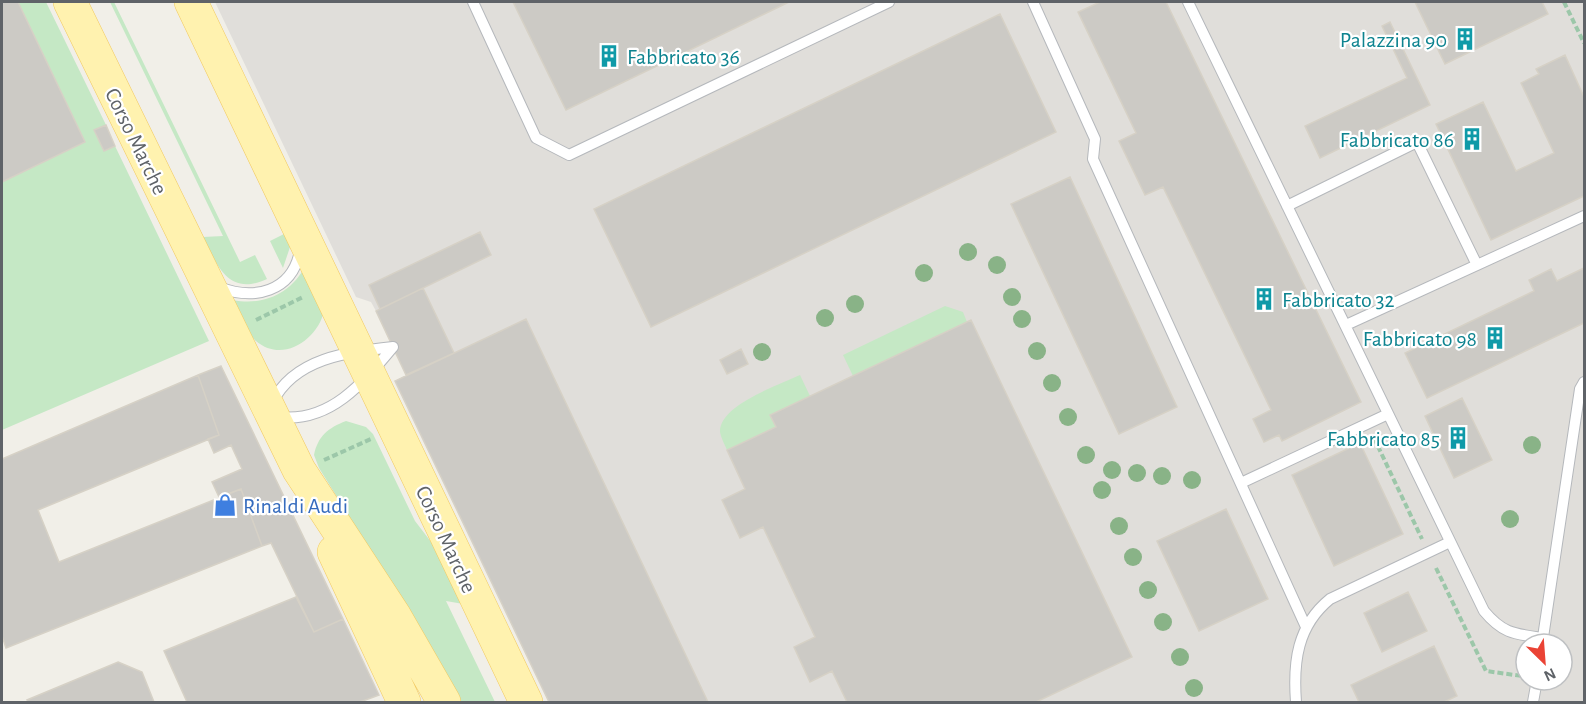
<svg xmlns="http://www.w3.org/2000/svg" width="1586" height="704" viewBox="0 0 1586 704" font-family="'Alegreya Sans',sans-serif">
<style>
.industrial{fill:#e0deda;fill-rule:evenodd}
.green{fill:#c5e8c5}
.building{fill:#cccac5;stroke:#d6d1c6;stroke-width:1.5}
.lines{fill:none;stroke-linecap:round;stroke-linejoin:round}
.service-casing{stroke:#b5b8bc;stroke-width:12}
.primary-casing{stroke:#f2c960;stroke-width:34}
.path{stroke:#9cc7a9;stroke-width:4;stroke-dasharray:6 3;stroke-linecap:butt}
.service{stroke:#fff;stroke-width:10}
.primary{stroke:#fff2af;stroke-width:33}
.tree{fill:#89b387}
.labels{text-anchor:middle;stroke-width:4.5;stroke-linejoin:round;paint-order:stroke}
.culture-label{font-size:22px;fill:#0d838f;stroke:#fff;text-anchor:end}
.street-label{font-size:22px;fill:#5f6368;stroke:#fff}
.shop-label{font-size:22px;fill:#366cbe;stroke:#fff;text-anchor:start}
</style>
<rect width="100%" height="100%" fill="#f1efe8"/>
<!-- industrial -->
<path class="industrial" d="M215,2H1584V702H549L395,381L406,375L376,311L371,302L356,297ZM1526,644H1562V680H1526Z"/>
<!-- green -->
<path class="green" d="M18,2H46L106,125L95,131L104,151L115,146L209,341L2,430V182L85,142Z
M110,2H114L240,262L255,255L267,279C228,297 217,265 203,237L223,236Z
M174,2H179L292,241L283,268L270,241L286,233Z
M306,265L324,311C318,339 283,364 256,341C245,332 239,314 233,300C263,306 291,294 306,265Z
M945,306L963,312L967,322L853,376L843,355Z
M800,375L810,396L770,415L776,427L727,450C725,445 721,438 720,432C719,405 779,385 800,375Z
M346,421L366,427L373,434L415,521L438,551L469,605L446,601L495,702H459L414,621L319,468L314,455C318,436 328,428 346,421Z"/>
<!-- building -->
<path class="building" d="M2,2H18L85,142L2,182Z
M513,2H789L566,110Z
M1100,2H1166L1361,402L1282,441L1279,435L1264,442L1253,419L1271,410L1163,187L1145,195L1119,141L1136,133L1078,12Z
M1415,2H1542L1548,14L1445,64Z
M1000,14L1056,132L651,327L594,209Z
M1390,22L1430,105L1320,158L1305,126L1407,78L1382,26Z
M1565,55L1584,97V196L1491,240L1436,124L1483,102L1516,171L1554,153L1521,83L1539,74L1536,69Z
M106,125L115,146L104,151L94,130Z
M1070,177L1177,407L1119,434L1011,204Z
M480,232L491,255L380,309L369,285Z
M1584,268V323L1427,398L1405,353L1534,291L1529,280L1551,269L1557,281Z
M423,288L454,353L406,375L376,311Z
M526,319L708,702H549L395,381Z
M971,320L1132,657L1036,702H847L832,671L810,682L794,647L815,637L763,527L740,538L722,500L745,489L727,450L776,427L770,415Z
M741,349L748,364L727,374L720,360Z
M221,366L343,619L314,632L271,543L262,546L241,489L219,497L212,482L242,469L231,445L214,453L208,439L219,435L198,375Z
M198,375L219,435L38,510L59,562L241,489L262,546L6,648L2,636V459Z
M1462,398L1492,460L1454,478L1425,416Z
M1360,443L1403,534L1334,566L1292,475Z
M1226,509L1268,599L1199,631L1157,541Z
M1408,592L1427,631L1382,652L1364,613Z
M296,597L314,632L343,619L379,695L360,702H187L164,651Z
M1434,646L1457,696L1444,702H1359L1351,685Z
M118,662L142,672L154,702H28L27,700Z"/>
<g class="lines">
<!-- service casing -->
<g class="service-casing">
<path id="service" d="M473,2L536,138L569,155L889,2
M1033,2L1095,139L1093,159L1306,627
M1188,2L1484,611C1503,634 1515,634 1543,638
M1287,206L1417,142L1477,265
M219,287C254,301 292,292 300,251
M1346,325L1584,216
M272,403C294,358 347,352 393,347
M279,417C330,423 363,383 393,347
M1241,483L1388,414
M1542,644L1580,389L1584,382
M1296,702C1293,662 1297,626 1330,599L1450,542
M1533,702L1537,680"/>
</g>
<!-- primary casing -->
<g class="primary-casing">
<path id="primary" d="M70,2L299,470L394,615L444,702
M191,2L526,702
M334,552L404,702"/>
</g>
<!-- path -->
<path class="path" d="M1564,2L1584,43
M256,320L303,297
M1374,438L1422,539
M324,460L371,439
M1436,568L1486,671L1522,676"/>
<!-- service -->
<use href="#service" class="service"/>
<!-- primary -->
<use href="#primary" class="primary"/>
</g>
<!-- trees -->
<g class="tree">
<circle cx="968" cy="252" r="9"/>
<circle cx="997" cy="265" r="9"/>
<circle cx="924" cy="273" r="9"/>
<circle cx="1012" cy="297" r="9"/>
<circle cx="855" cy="304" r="9"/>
<circle cx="825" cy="318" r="9"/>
<circle cx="1022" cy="319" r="9"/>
<circle cx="1037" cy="351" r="9"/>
<circle cx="762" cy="352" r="9"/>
<circle cx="1052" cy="383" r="9"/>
<circle cx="1068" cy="417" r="9"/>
<circle cx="1532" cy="445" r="9"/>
<circle cx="1086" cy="455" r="9"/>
<circle cx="1112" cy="470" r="9"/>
<circle cx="1137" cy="473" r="9"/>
<circle cx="1162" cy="476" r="9"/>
<circle cx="1192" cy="480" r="9"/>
<circle cx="1102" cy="490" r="9"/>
<circle cx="1510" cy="519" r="9"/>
<circle cx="1119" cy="526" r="9"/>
<circle cx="1133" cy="557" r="9"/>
<circle cx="1148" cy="590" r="9"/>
<circle cx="1163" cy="622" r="9"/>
<circle cx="1180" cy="657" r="9"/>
<circle cx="1194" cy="688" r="9"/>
</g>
<!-- icons -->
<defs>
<g id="building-bare" transform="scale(1.8)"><path d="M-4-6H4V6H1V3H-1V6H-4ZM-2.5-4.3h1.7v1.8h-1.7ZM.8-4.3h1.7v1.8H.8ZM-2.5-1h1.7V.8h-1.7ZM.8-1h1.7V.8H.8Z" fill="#0f9aa8" stroke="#fff" stroke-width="2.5" paint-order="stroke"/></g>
<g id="shop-bare" transform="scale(1.8)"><path d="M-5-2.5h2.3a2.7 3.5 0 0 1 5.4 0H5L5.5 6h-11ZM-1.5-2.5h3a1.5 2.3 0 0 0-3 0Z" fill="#3f7fe0" stroke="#fff" stroke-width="2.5" paint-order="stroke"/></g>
</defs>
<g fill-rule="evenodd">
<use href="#building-bare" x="1465" y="39"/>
<use href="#building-bare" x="609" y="56"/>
<use href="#building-bare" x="1472" y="139"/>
<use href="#building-bare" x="1264" y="299"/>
<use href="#building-bare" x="1495" y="338"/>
<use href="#building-bare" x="1458" y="438"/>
<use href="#shop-bare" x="225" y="505"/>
</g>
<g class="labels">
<!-- culture labels -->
<g class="culture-label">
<text x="1447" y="47">Palazzina 90</text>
<text x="627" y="64" text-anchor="start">Fabbricato 36</text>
<text x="1454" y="147">Fabbricato 86</text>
<text x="1282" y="307" text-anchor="start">Fabbricato 32</text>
<text x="1477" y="346">Fabbricato 98</text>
<text x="1440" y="446">Fabbricato 85</text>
</g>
<!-- street labels -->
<g class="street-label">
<text transform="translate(137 141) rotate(64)" y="8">Corso Marche</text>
<text transform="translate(447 539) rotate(65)" y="8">Corso Marche</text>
</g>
<!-- shop labels -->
<g class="shop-label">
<text x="243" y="513">Rinaldi Audi</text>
</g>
</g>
<!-- border -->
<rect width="1586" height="704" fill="none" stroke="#5f6368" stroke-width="6"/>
<!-- north arrow -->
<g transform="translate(1544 662) rotate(155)"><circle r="28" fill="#ffffff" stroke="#bfc1c3" stroke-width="1.5"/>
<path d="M0-4.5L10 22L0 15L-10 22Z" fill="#ea4335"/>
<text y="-9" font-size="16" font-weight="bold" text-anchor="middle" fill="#5f6368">N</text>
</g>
</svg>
